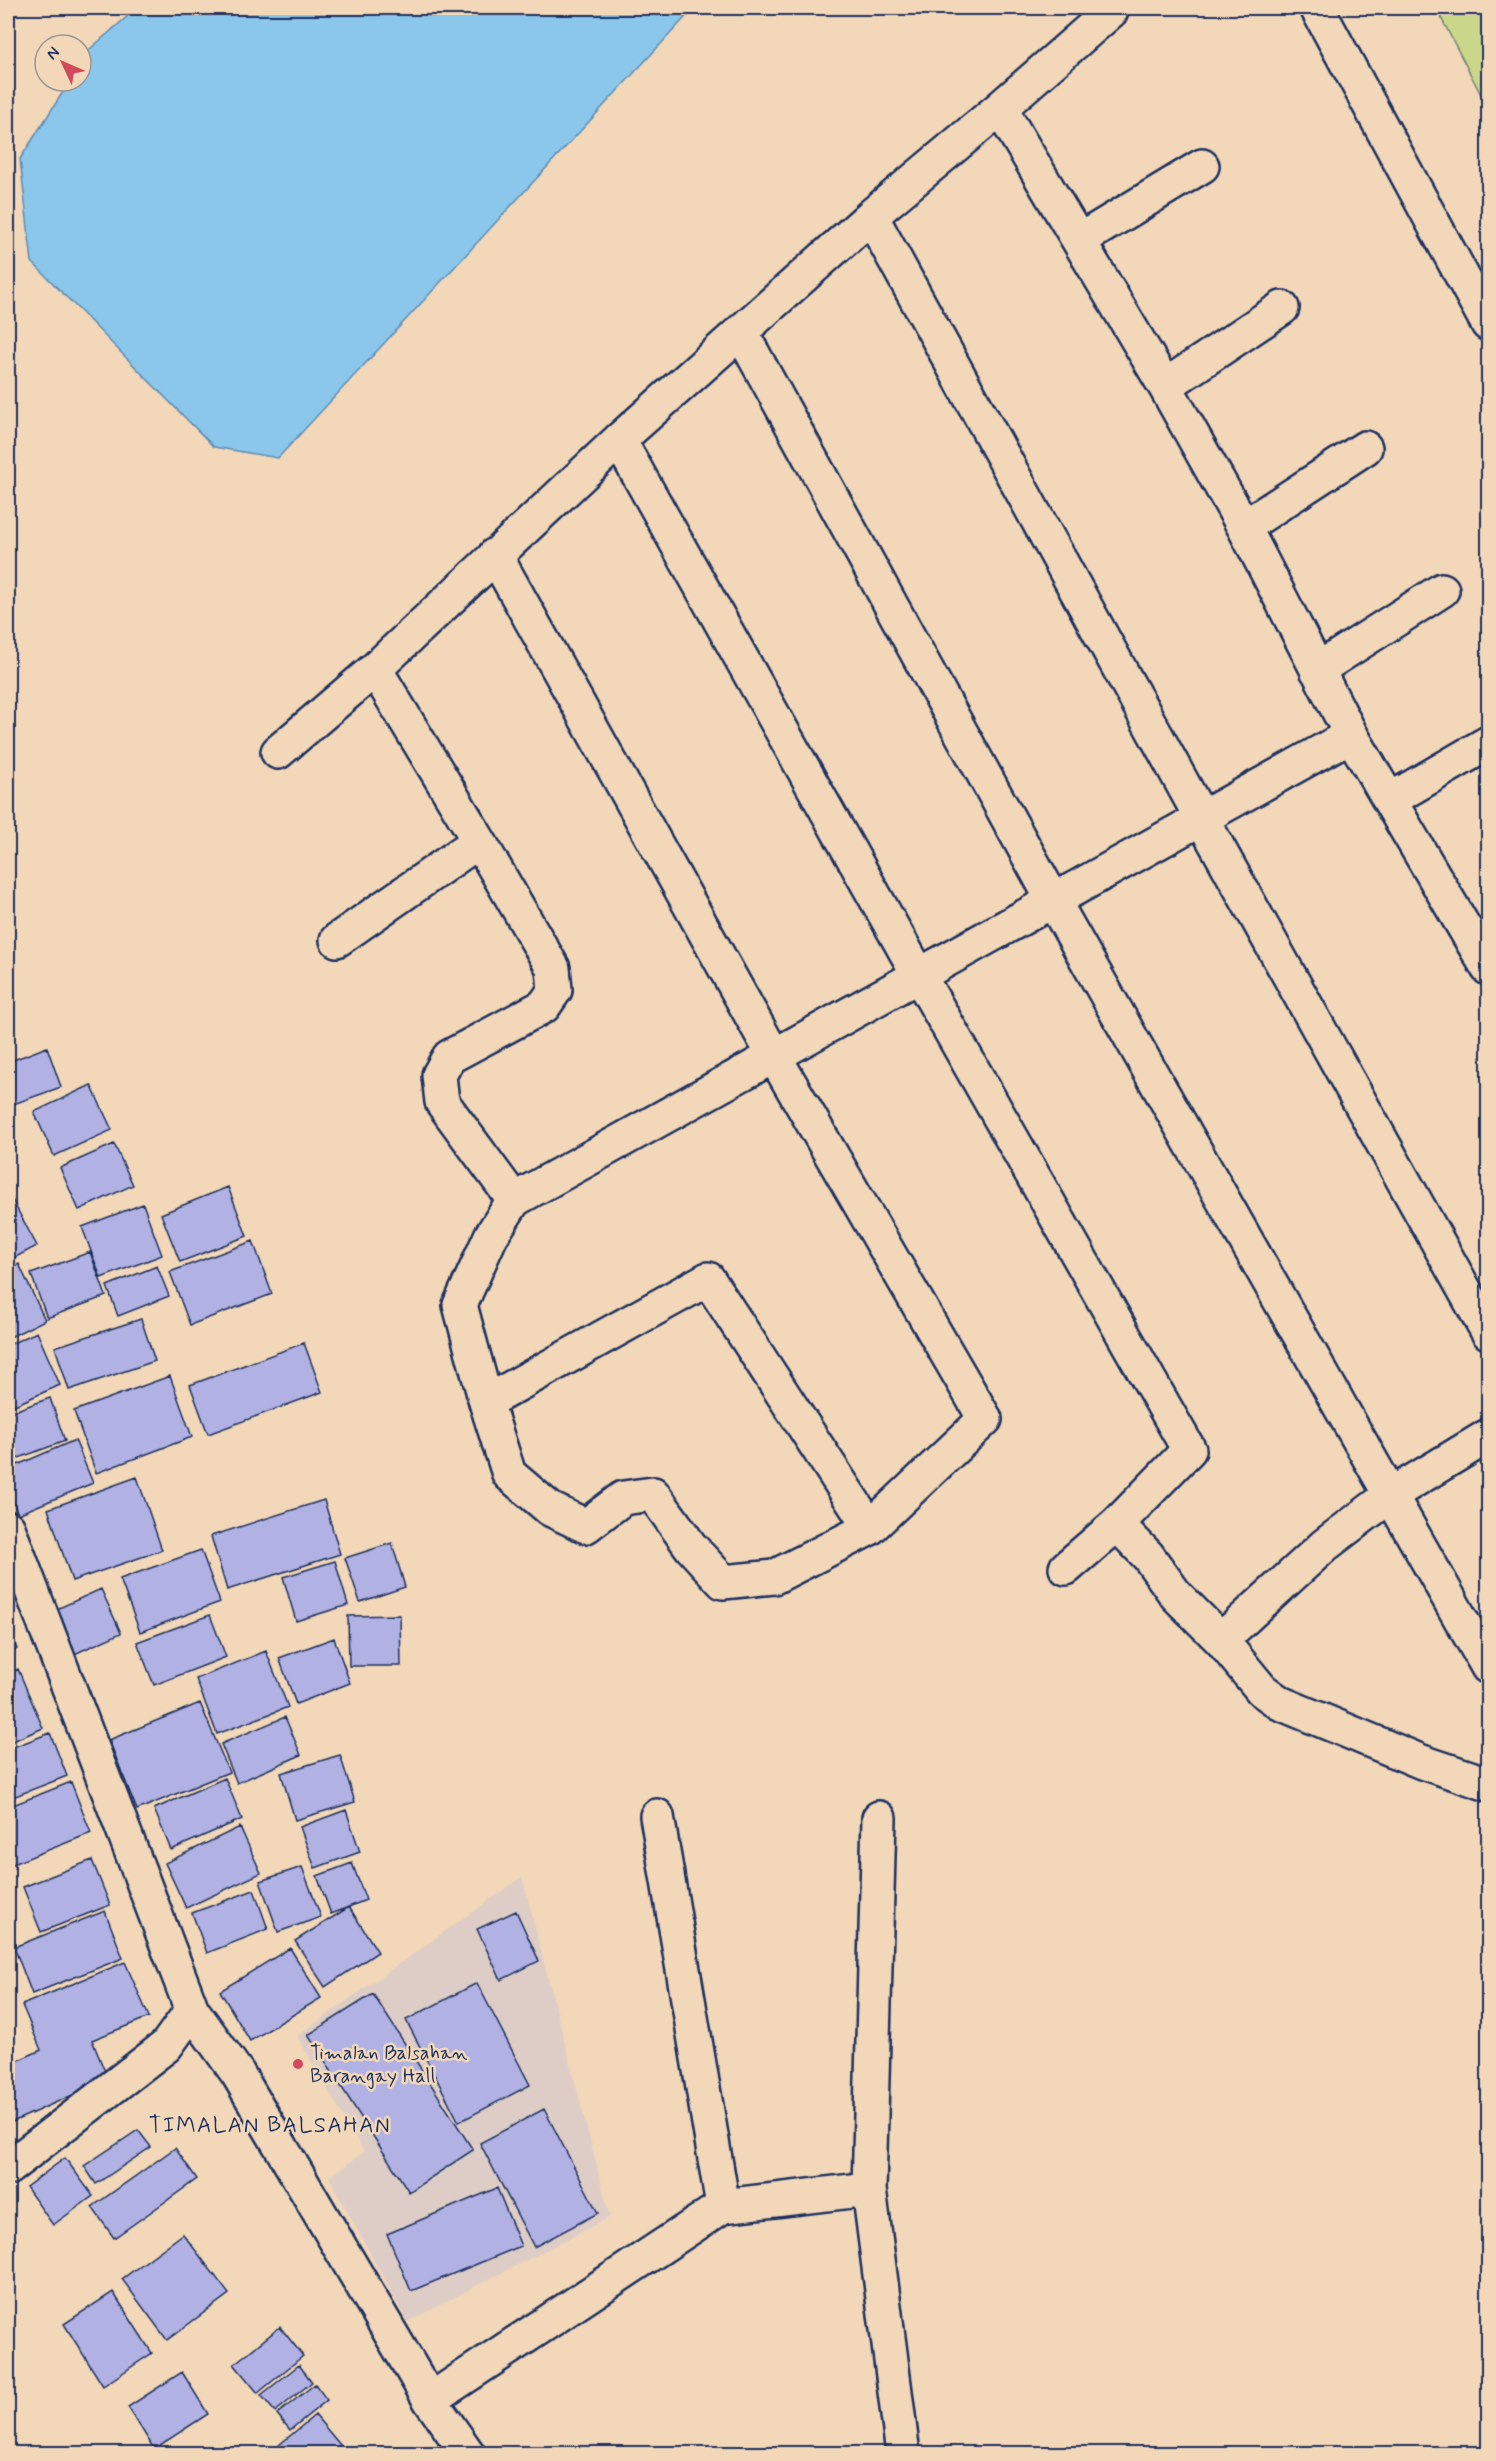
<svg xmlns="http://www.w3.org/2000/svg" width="1496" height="2461" viewBox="0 0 1496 2461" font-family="Mynerve,sans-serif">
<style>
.built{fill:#decdc6}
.green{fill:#cad78b;stroke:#728374;stroke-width:1.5}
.water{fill:#8bc7eb;stroke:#5e8ab3;stroke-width:1.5}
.building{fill:#b1b2e3;stroke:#1b2f5e;stroke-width:1.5}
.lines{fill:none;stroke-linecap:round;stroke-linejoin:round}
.street-casing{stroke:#1b2f5e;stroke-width:38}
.street{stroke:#f2d8b9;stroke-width:33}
.poi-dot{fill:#d1495b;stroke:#f2d8b9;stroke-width:2}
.labels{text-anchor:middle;stroke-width:5;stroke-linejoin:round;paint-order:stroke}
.poi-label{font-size:20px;fill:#1b2f5e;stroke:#f2d8b9;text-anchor:start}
.quarter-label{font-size:22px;letter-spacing:1.5px;fill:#1b2f5e;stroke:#f2d8b9}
</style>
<rect width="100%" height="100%" fill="#f2d8b9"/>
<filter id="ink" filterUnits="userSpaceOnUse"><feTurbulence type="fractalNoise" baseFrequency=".0167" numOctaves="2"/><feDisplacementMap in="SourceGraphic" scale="12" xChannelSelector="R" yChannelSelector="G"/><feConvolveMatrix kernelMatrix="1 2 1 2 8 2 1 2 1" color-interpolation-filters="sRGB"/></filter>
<g filter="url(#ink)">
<!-- built -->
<path class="built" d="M522,1877L610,2217L407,2322L329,2177L364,2152L297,2036Z"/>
<!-- green -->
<path class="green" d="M1436,8H1488V108Z"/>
<!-- water -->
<path class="water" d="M137,8H694L278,458L214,447L32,262L20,159L70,81H81V63L90,49Z"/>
<!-- building -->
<path class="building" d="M47,1047L61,1087L8,1106V1062Z
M91,1085L112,1130L54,1156L34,1112Z
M114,1144L133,1185L79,1210L60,1168Z
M228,1187L247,1236L180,1262L161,1214Z
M9,1194L37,1246L8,1261V1195Z
M143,1204L162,1255L101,1278L82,1227Z
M253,1241L272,1294L190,1325L170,1272Z
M90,1252L106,1296L47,1318L31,1274Z
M19,1264L45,1320L8,1338V1270Z
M157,1266L169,1296L118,1316L107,1286Z
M141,1319L155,1361L69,1390L55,1347Z
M37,1332L60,1385L8,1408V1345Z
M304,1343L322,1392L208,1434L190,1385Z
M170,1376L192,1437L96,1473L74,1411Z
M50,1398L65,1441L8,1462V1413Z
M75,1440L93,1483L18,1514L8,1489V1469Z
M137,1477L162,1550L72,1581L48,1509Z
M324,1500L340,1554L227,1590L211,1536Z
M392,1543L405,1587L360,1602L345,1558Z
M201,1550L220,1602L140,1632L120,1579Z
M335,1561L348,1605L296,1621L283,1577Z
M101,1589L121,1633L70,1656L50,1612Z
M210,1615L226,1657L154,1685L137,1642Z
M400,1615L401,1666H349L348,1616Z
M8,1626L17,1649L8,1653Z
M334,1638L350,1683L296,1704L279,1658Z
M266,1651L288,1707L217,1734L196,1679Z
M18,1669L43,1728L8,1743V1674Z
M200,1703L229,1772L137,1810L109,1740Z
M285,1717L301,1755L237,1783L221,1744Z
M50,1733L67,1776L8,1799V1749Z
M340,1755L355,1802L295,1820L281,1773Z
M225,1778L242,1819L171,1850L154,1809Z
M71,1782L91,1833L8,1866V1807Z
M346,1810L360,1852L315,1868L300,1827Z
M240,1827L261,1873L186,1908L165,1863Z
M92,1860L110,1905L41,1932L23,1887Z
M352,1863L366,1900L331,1914L317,1876Z
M302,1867L321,1917L278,1932L260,1881Z
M254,1890L268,1929L207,1953L192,1913Z
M349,1907L378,1952L325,1987L295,1941Z
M105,1911L123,1958L32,1994L14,1947Z
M516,1911L539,1961L501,1980L477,1929Z
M290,1948L321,1998L250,2041L220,1991Z
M125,1962L149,2017L92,2040L108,2079L8,2124V2065L41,2050L22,2005Z
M477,1983L530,2085L459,2122L406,2020Z
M373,1994L473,2150L409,2192L308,2035Z
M544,2109L598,2213L534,2247L480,2143Z
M138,2130L151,2147L96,2184L84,2166Z
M175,2148L197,2179L114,2238L92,2207Z
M65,2158L93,2196L53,2225L26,2187Z
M497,2188L521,2246L411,2291L387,2234Z
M183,2234L229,2294L167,2340L122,2279Z
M113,2292L152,2353L103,2386L64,2324Z
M280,2327L303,2356L258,2393L234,2364Z
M299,2365L312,2382L275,2412L261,2395Z
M182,2372L208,2414L154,2449L128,2407Z
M315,2384L327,2400L290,2430L277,2414Z
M315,2415L341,2446L332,2454H286L279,2445Z"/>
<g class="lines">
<!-- street casing -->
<g class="street-casing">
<path id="street" d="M1317,8L1488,324
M1000,108L1165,386L1244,527L1351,735L1488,968
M871,216L1202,819L1488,1332
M1080,240L1202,166
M741,332L1054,902L1488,1667
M1165,386L1282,308
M619,440L920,977L1189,1450L1117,1524L1066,1568
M1244,527L1365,448
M495,555L774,1056L985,1419L870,1528L774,1577L723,1582L691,1547L653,1494L623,1498L586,1526L550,1509L509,1474L486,1402L460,1305L491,1236L514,1200C793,1045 1073,891 1351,735
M375,669L479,841L553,968L555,990L544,1006L449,1057L439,1075L442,1102L514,1200
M1317,670L1442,590
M278,752L375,669L619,440L871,216L1000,108L1111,11
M1390,800L1488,743
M337,940L479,841
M486,1402L708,1279L870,1528
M1117,1524L1148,1556L1176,1595L1221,1640L1262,1690L1280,1703L1422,1762L1488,1784
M8,1528L192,2010L238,2074L430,2400L468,2454
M1221,1640L1325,1545L1392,1494L1488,1436
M657,1816L723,2206
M879,1818L869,2189L903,2454
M8,2168L166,2046L192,2010
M430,2400L723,2206L869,2189"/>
</g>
<!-- street -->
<use href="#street" class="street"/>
</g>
</g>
<!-- markers -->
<circle class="poi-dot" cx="298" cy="2064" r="6"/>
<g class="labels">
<!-- poi labels -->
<g class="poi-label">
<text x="310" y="2059">Timalan Balsahan<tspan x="310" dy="23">Barangay Hall</tspan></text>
</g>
<!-- quarter labels -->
<g class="quarter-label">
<text x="270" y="2132">TIMALAN BALSAHAN</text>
</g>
</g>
<!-- margin -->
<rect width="1496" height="2461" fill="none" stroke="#f2d8b9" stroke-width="30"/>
<rect x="15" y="15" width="1466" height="2431" fill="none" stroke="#1b2f5e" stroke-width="2" filter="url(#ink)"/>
<!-- north arrow -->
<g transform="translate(63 63) rotate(314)"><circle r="28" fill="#f2d8b9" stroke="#9c9495" stroke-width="1.5"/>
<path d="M0-4.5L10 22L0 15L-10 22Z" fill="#d1495b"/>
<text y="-9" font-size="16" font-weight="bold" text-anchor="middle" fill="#1b2f5e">N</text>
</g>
</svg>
